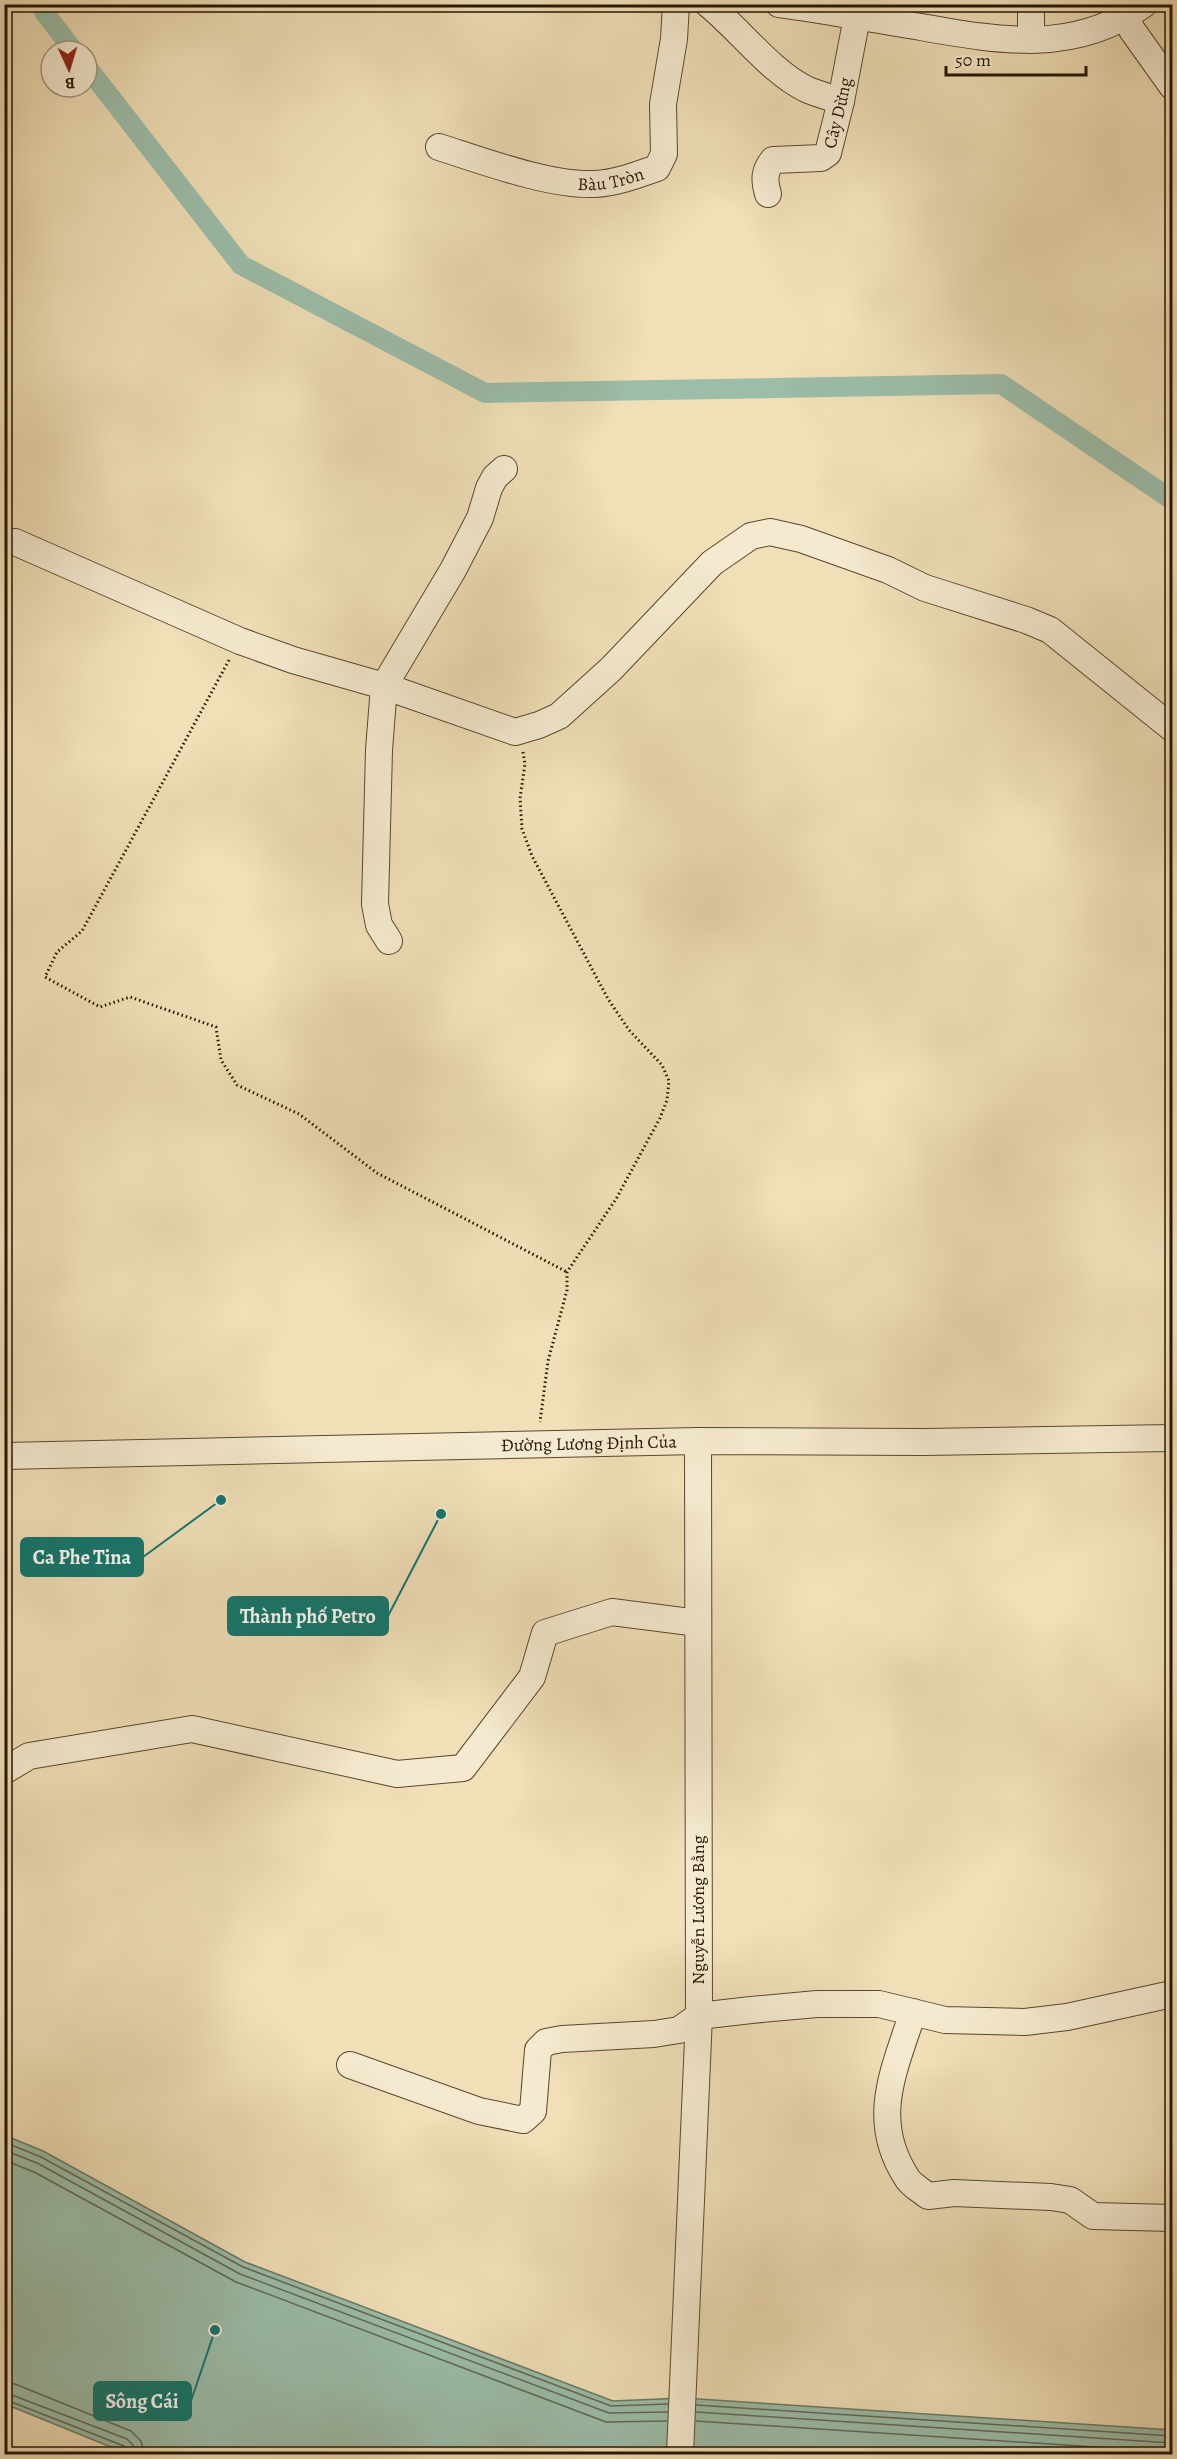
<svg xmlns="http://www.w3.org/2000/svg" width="1177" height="2459" viewBox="0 0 1177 2459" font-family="Alegreya,serif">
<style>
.water{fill:#9bbda9;stroke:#6c7a66;stroke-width:1.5}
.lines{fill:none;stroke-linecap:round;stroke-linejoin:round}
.shore{stroke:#606955;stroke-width:1.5}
.canal{stroke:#9bbda9;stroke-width:20}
.minor-casing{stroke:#58482e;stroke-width:28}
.path{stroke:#251501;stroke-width:3;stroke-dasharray:1.5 3;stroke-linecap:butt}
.minor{stroke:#f5ead0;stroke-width:26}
.labels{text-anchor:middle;stroke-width:4.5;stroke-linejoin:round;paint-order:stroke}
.street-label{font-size:18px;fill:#251501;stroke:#f5ead0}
.leader{fill:none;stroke:#0f766e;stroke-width:2}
.callout-dot{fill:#0f766e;stroke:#f5ead0;stroke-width:2}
.callout{fill:#0f766e;stroke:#0f766e;stroke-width:2}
.callout-label{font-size:20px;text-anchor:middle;font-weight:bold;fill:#fff}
</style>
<rect width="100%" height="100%" fill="#f0dfb7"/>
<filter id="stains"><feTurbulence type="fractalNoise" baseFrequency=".00333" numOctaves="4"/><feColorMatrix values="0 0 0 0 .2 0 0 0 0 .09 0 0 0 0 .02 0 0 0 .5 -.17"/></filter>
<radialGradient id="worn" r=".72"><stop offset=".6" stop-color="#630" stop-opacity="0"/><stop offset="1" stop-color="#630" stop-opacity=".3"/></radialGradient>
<!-- water -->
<path class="water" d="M4,2135L43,2151L245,2262L613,2401L683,2398L1172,2430V2454H128L5,2404Z"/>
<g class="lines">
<!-- shore -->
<path class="shore" d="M4,2142L41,2157L243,2267L611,2406L668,2404
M4,2150L37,2163L240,2274L609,2413L668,2412
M4,2160L34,2172L236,2282L606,2422L667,2421
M4,2383L15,2384L131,2431L141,2441L144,2454
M4,2392L127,2439L133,2445L135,2454
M4,2399L124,2446L128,2454
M696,2405L1172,2436
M696,2412L1172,2443
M696,2421L1172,2452"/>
<!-- canal -->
<path class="canal" d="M41,4L44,12L74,51
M87,67L241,265L485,393L1001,384L1172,500"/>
<!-- minor casing -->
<g class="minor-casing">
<g id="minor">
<path d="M708,4C739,29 771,72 806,89C817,94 829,97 841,101"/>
<path d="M779,4C825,10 870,19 915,26C995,40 1074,56 1144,4"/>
<path d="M1031,4V40"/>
<path d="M1121,4L1132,30L1172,86"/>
<path id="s1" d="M439,147C483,161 550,186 595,184C616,183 637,175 657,168L664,154L663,104L674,39L676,4"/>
<path id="s2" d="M768,194C764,180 764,171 773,160L821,158L828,153L841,101L857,17"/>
<path d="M4,542H15L240,641L293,660L384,686L515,732L539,725L559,716L611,669L712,563L751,536L770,532L801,539L888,570L925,588L1026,620L1050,630L1172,728"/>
<path d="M389,941L379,925L375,904L379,750L384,686L453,570L480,518L489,488L495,477L504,469"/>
<path id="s3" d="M4,1456L698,1441L924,1442L1172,1438"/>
<path d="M4,1771L29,1756L192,1729L397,1774L463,1768L532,1677L545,1633L612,1612L698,1623"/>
<path d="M913,2012C894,2071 869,2120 907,2178C911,2185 922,2191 928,2196L954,2193L1051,2197L1070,2200L1093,2216L1172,2218"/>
<path d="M350,2065L479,2111L523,2120L533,2111L538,2050L546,2042L562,2039L654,2034L679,2030L699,2016L751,2010L817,2004H879L945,2020L1025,2022L1067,2017L1172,1994"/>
<path d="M680,2454L699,2016L698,1441"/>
</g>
</g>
<!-- path -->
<path class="path" d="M229,660L82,931L57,952L45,977L100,1007L130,997L216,1027L221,1060L237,1085L299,1114L377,1173L567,1272
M523,752L525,764L520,798L522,829L532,856L608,999L629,1030L662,1065L669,1081L667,1100L660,1118L616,1199L567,1272V1290L548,1361L540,1422"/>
<!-- minor -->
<use href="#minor" class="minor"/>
</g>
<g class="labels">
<!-- street labels -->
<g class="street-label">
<text dy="6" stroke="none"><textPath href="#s2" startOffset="134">Cây Dừng</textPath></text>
<text dy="6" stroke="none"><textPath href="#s1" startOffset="177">Bàu Tròn</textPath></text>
<text dy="6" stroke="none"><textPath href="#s3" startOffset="585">Đường Lương Định Của</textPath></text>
<text transform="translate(698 1910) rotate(-90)" y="6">Nguyễn Lương Bằng</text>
</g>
</g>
<!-- callouts -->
<path class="leader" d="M221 1500L143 1557M441 1514L388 1616M215 2330L191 2401"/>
<g class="callout-dot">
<circle cx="221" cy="1500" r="6"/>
<circle cx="441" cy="1514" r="6"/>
<circle cx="215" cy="2330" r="6"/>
</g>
<g class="callout">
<rect x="21" y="1538" width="122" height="38" rx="6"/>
<rect x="228" y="1597" width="160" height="38" rx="6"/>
<rect x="94" y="2382" width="97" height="38" rx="6"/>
</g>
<g class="callout-label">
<text x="82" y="1564">Ca Phe Tina</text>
<text x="308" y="1623">Thành phố Petro</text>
<text x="142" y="2408">Sông Cái</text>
</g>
<!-- margin -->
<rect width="1177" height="2459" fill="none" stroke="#f0dfb7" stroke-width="24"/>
<rect x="6" y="6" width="1165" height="2447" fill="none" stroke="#251501" stroke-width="3"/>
<rect x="12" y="12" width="1153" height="2435" fill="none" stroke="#251501" stroke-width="1.5"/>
<!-- north arrow -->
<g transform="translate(69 69) rotate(176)"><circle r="28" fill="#f5ead0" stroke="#a2957d" stroke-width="1.5"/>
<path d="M0-4.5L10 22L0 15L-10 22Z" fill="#8f2418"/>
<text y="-9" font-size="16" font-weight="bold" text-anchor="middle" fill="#251501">B</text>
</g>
<!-- scale -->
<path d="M946 66v9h140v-9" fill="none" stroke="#251501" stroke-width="3"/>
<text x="955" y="66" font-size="18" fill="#251501" stroke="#f5ead0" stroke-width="4.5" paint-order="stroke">50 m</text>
<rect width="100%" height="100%" filter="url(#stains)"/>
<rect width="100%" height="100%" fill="url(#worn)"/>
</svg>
